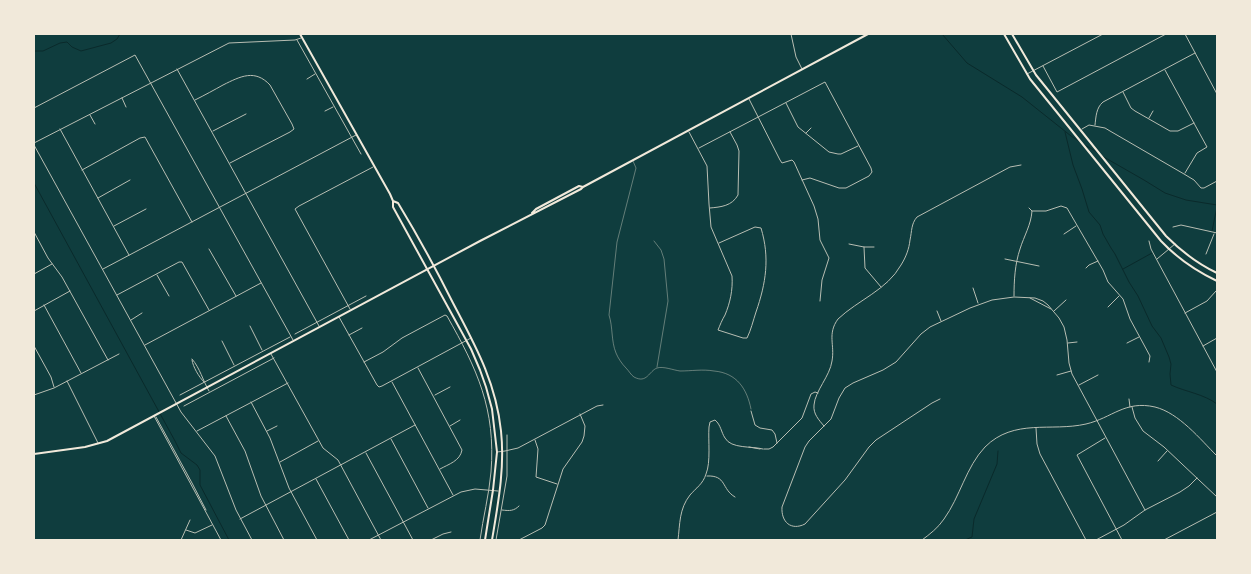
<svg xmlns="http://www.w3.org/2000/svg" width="1251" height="574" viewBox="0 0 1251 574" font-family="'Fira Sans Condensed',sans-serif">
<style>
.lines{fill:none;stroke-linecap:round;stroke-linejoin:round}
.stream{stroke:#0a2a2b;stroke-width:1}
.service{stroke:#b8beb3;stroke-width:0.5}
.minor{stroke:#b8beb3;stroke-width:1}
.tertiary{stroke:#b8beb3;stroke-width:1}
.secondary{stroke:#f1e9da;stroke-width:2}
.primary{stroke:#f1e9da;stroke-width:2}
</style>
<rect width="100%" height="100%" fill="#0f3d3e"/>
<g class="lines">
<!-- stream -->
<path class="stream" d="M942,34L967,63L1022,97L1071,136L1080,142
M34,51H43L60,43L67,42L72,47L81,51L111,43L117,39L120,34
M1065,132L1073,165L1082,189L1089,212L1100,225L1103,234L1111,248L1115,254L1129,282L1138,296L1152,326L1161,338L1169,357L1171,364L1170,374L1171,385C1186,392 1204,394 1217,404
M1083,144L1097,152
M1102,156L1144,180L1165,193L1186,200L1217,205
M34,183L175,441L181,453L197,465L200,470V485L229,540
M1212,231L1217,207
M1123,269L1152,253
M965,540L972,537L974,519L997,464L998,451"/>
<!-- service -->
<path class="service" d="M633,161L636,168L617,242L609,315C613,327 611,341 616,353C618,358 622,364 626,368C629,371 631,375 634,377C647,384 649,371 657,368C663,366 673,370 680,371C691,371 703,369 714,371C737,373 747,389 751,409
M654,241L661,250L664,259L668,301L657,367"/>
<!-- minor -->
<path class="minor" d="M791,34L796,57L802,69
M1185,34L1217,94
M297,40L361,154
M1043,66L1057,92L1166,34
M177,69L319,326
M1165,70L1207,147L1197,153L1185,173
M1027,74L1103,34
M307,79L315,74
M1123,92L1131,108L1135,111L1170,131H1178L1194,123
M122,98L126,107
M749,99L780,160L782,163L792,160L794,162L814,206L818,219L820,240L829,258L822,280L820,301
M195,100C205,95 214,90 223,85C241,76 255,69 270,85L292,124L294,129L290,132L230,163
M786,103L798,127L829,152L838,154H841L858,146
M34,108L135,55L293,340
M325,111L333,107
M90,115L95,124
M1149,118L1153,111
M1095,125C1096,117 1096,108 1103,102L1195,53
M60,129L129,255
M1082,129L1089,125L1105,128L1110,131L1184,174L1194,180L1201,188H1204L1217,181
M213,131L246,114
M689,132L707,166L709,204L711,227L732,276C733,290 730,303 725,315C722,320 720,325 718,330L743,338H747C751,330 753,321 756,312C766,283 770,258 761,228L755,227L719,243
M806,133L811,128
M34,143L229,43L295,40L301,38
M34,145L181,412L215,456L236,510L252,540
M699,148L825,82L871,168L872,172L869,176L846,188H839L810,178L802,180
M82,170L140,138L145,137L192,222
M98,198L130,180
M710,208C721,207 732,206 738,195L739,151L737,145L730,132
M1032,211H1046L1061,206L1067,208L1103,270L1108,282L1123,299L1130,319L1150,356L1149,362
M114,226L146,209
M1173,227L1181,225L1217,233
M34,232L48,258L62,277L108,360
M1064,234L1076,226
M1149,241L1151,249L1217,372
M849,244L864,247H874
M864,247L865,268L881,287
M209,249L236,296
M1206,254L1214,234
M1005,259L1039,266
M1157,259L1175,244
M1086,268L1089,265L1098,261
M103,269L356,135
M34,274L52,264
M157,275L169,296
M973,288L978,303
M117,295L179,262H182L209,310
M1014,296C1014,280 1015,264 1020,249C1024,236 1031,225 1032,211L1029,208
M1030,298L1051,309
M44,305L81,373
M1108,307L1119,296
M350,309L295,209L299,206L373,167
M34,311L70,291
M937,311L941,321
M1054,311L1066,300
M1185,313L1207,301L1216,291
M339,317L377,385L379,387L382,386L471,338
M131,320L142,313
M250,326L262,350
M295,334L366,296
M349,335L362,328
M222,341L234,365
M1068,343L1077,342
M1127,343L1139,337
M145,345L261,283
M34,346L51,377L54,387
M1203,346L1217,338
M271,354L323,448L338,460L381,540
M192,359C200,368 203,381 209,391
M192,360C193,367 199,377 204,382
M364,362L383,352L402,338L445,315L447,316C477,369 496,409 491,472C489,495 483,518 480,540
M418,368L462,450C460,461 449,464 440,469
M1057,375L1071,371
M67,381L98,443
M392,382L453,495
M1079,385L1098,375
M34,395L54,388L119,354
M180,395L290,337
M435,395L450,387
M940,399L932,403L876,440L869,447L845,480L805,524C791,531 781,522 782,507L805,447L809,441L831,419L839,398L845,388L853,383L883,370L896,362L921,334L930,327L970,308L992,300L1014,297L1035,298L1043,301L1048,305L1059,318L1064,327L1067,340L1069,363L1072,374L1145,510
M1129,399L1130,407
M251,402L270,438L289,488L317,540
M184,406L274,358
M1132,407L1135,418L1143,431L1164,447L1217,497
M751,411L755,425L760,428L772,430L775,434L777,443
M154,416L221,540
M226,416L245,451L261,496L284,540
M156,417L192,483L206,510
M450,426L460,420
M824,426C819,420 813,414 814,405C815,391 830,376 832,361C835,345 827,334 838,319C858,300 887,290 901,265C906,257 909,249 910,240C912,231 911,224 917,217L1010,167L1021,165
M1036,428L1037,444L1040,454L1086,540
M197,431L288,383
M267,431L277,426
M1105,438L1077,455L1122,540
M391,439L428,508
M535,440L538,449L536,477L557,484
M749,447L760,449
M764,449H769L773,447L802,418L811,394L815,392L818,393
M497,452L505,451L518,448L597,406L603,405
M366,453L413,540
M1158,461L1167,451
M280,462L318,441
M707,476C727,475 721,489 735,497
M316,479L349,540
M502,510C510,511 514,511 519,506
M240,519L415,425
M186,530L195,533L212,525
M181,540L190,520
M369,540L461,492L475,489L498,491
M431,540L443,534L451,532
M496,540L507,476V435
M519,540L542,528L545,525L563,469L582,442L584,436L585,426L580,414
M678,540C680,524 679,509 690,495C696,488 703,484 706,474C711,462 708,440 709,427L710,422L715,420C721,425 721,432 725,438C731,449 752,446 763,449
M1096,540L1124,525L1145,510L1180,492L1189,486L1197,478
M1164,540L1217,512"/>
<!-- tertiary -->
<path class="tertiary" d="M922,540C930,534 938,528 944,519C960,497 966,467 985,447C1014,418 1051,432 1086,424C1112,418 1125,400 1155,407C1179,413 1200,439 1217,456"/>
<!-- secondary -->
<path class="secondary" d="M300,34L390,194L393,201L398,203C418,236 436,269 453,303C475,345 496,382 501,431C505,468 498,504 492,540
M1004,34L1030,79L1161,241C1177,258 1196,271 1217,281
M1012,34L1036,75L1166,236C1181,251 1198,264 1217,273
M393,201V207L471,349L480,370L486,387L492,409L497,452L493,490L485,540"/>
<!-- primary -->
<path class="primary" d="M532,213L536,209L579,186L583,187
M34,454L85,447L107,441L480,241L581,189L583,187L868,34"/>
</g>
<!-- border -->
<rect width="1251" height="574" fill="none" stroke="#f1e9da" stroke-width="70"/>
</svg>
